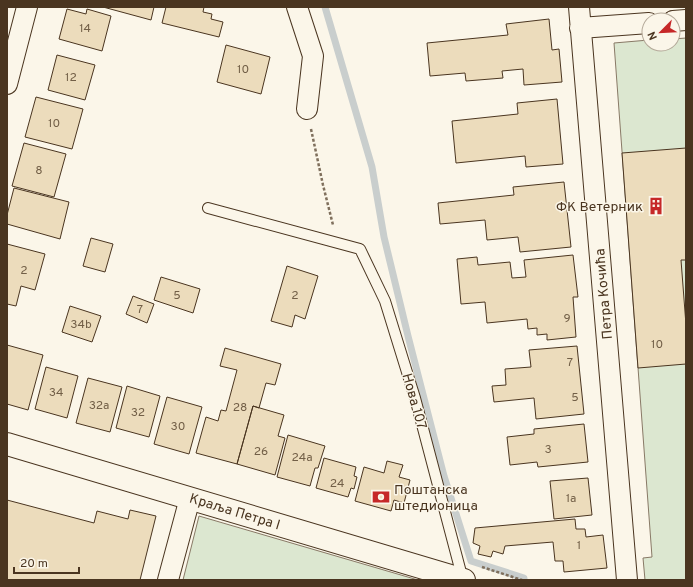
<svg xmlns="http://www.w3.org/2000/svg" width="693" height="587" viewBox="0 0 693 587" font-family="Overpass,sans-serif">
<style>
.green{fill:#dce7d0;stroke:#887966}
.lines{fill:none;stroke-linecap:round;stroke-linejoin:round}
.stream{stroke:#c9cecd;stroke-width:7}
.building{fill:#ecdcbc;stroke:#4a3520}
.service-casing{stroke:#4a3520;stroke-width:12}
.minor-casing{stroke:#4a3520;stroke-width:22}
.tertiary-casing{stroke:#4a3520;stroke-width:24}
.path{stroke:#7f6f5c;stroke-width:2.5;stroke-dasharray:3 2;stroke-linecap:butt}
.service{stroke:#fbf6e9;stroke-width:10}
.minor{stroke:#fbf6e9;stroke-width:20}
.tertiary{stroke:#fbf6e9;stroke-width:22}
.labels{text-anchor:middle;stroke-width:3;stroke-linejoin:round;paint-order:stroke}
.number-label{font-size:12px;fill:#725f47}
.poi-label{font-size:14px;fill:#4a3520;stroke:#fbf6e9;text-anchor:end}
.street-label{font-size:14px;fill:#4a3520;stroke:#fbf6e9}
</style>
<rect width="100%" height="100%" fill="#fbf6e9"/>
<!-- green -->
<path class="green" d="M686,38V580H645L643,558L652,557L614,43L649,40V44H673V39Z
M199,516L418,580H183Z"/>
<g class="lines">
<!-- stream -->
<path class="stream" d="M325,7L372,167L384,237L408,336L444,476L471,561L524,578V580"/>
</g>
<!-- building -->
<path class="building" d="M103,7H154L151,20Z
M166,7H204L203,12L212,14L211,19L223,22L219,37L162,23Z
M67,9L86,14L87,9L111,16L102,51L59,39Z
M549,19L552,50L559,49L562,82L524,85L523,69L502,71L503,78L466,81L465,73L430,76L427,43L508,35L506,24Z
M226,45L270,57L261,94L217,82Z
M57,55L95,65L85,100L48,90Z
M36,97L83,109L72,149L25,137Z
M557,99L563,164L526,167L525,156L456,163L452,121L518,114L517,103Z
M24,143L66,154L54,197L12,186Z
M686,148V260H681L686,325V364L638,368L622,153Z
M564,182L571,247L520,252L518,237L487,240L485,220L440,224L438,203L514,195L513,187Z
M14,188L69,202L60,239L7,224V215Z
M91,238L113,244L105,272L83,266Z
M7,244L45,254L35,290L21,286L16,306L7,304Z
M573,255L578,297H573L576,337L547,340V334L537,335V328L528,329L527,319L487,323L485,302L461,304L457,259L477,257L478,265L510,262L512,278L526,277L524,260Z
M287,266L318,276L305,319L295,315L292,327L271,321Z
M161,277L200,289L193,313L154,300Z
M133,296L154,304L147,323L126,314Z
M70,306L101,316L92,342L62,332Z
M7,345L43,355L28,410L7,404Z
M577,346L584,414L536,419L534,398L494,402L492,386L506,385L505,369L531,367L529,350Z
M225,348L281,364L275,385L266,383L259,408L253,406L237,464L196,453L206,417L218,421L221,410L226,411L237,370L220,366Z
M46,367L78,376L67,418L35,409Z
M88,378L122,387L110,432L76,423Z
M127,386L160,396L149,437L116,428Z
M167,397L202,407L189,454L154,444Z
M253,406L284,415L278,436L285,438L275,475L237,464Z
M584,424L588,462L538,467L537,462L510,465L507,437L534,434V429Z
M288,435L325,446L318,468H315L310,486L277,477Z
M324,458L356,467L354,476L357,477L354,489L351,488L348,497L316,488Z
M387,461L403,465L399,477L410,480L404,503L394,500L391,511L355,501L364,467L384,473Z
M588,478L592,515L554,519L550,481Z
M7,500L94,523L97,511L128,519L130,510L156,516L140,580H7Z
M575,519L576,529H585L586,537L603,535L607,568L564,572L563,561H555L553,542L505,546L503,554L493,551L491,557L478,554L480,546L473,543L475,528Z"/>
<g class="lines">
<!-- service casing -->
<g class="service-casing">
<path id="service" d="M208,208L360,249L385,301L415,398L463,580"/>
</g>
<!-- minor casing -->
<g class="minor-casing">
<path id="minor" d="M297,7L313,56L307,109
M579,7L627,580
M673,21L686,20
M580,28L649,23
M7,84L27,7
M168,580L190,498"/>
</g>
<!-- tertiary casing -->
<g class="tertiary-casing">
<path id="tertiary" d="M7,444L464,580"/>
</g>
<!-- path -->
<path class="path" d="M311,129L323,185L333,225
M482,567L522,580"/>
<!-- service -->
<use href="#service" class="service"/>
<!-- minor -->
<use href="#minor" class="minor"/>
<!-- tertiary -->
<use href="#tertiary" class="tertiary"/>
</g>
<!-- icons -->
<defs>
<g id="building-bare" transform="scale(1.38)"><path d="M-4-6H4V6H1V3H-1V6H-4ZM-2.5-4.3h1.7v1.8h-1.7ZM.8-4.3h1.7v1.8H.8ZM-2.5-1h1.7V.8h-1.7ZM.8-1h1.7V.8H.8Z" fill="#c62828" stroke="#fbf6e9" stroke-width="2.5" paint-order="stroke"/></g>
<g id="bank-bare" transform="scale(1.38)"><path d="M-6-4H6V4H-6ZM0-2.3a2.3 2.3 0 1 0 0 4.6a2.3 2.3 0 1 0 0-4.6Z" fill="#c62828" stroke="#fbf6e9" stroke-width="2.5" paint-order="stroke"/></g>
</defs>
<g fill-rule="evenodd">
<use href="#building-bare" x="656" y="206"/>
<use href="#bank-bare" x="381" y="497"/>
</g>
<g class="labels">
<!-- number labels -->
<g class="number-label">
<text x="85" y="32">14</text>
<text x="243" y="73">10</text>
<text x="71" y="81">12</text>
<text x="54" y="127">10</text>
<text x="39" y="174">8</text>
<text x="24" y="274">2</text>
<text x="177" y="299">5</text>
<text x="295" y="299">2</text>
<text x="140" y="313">7</text>
<text x="567" y="322">9</text>
<text x="81" y="328">34b</text>
<text x="657" y="348">10</text>
<text x="570" y="366">7</text>
<text x="56" y="396">34</text>
<text x="575" y="401">5</text>
<text x="99" y="409">32a</text>
<text x="240" y="411">28</text>
<text x="138" y="416">32</text>
<text x="178" y="430">30</text>
<text x="548" y="453">3</text>
<text x="261" y="455">26</text>
<text x="302" y="461">24a</text>
<text x="337" y="487">24</text>
<text x="571" y="502">1a</text>
<text x="579" y="549">1</text>
</g>
<!-- poi labels -->
<g class="poi-label">
<text x="643" y="211">ФК Ветерник</text>
<text x="394" y="494" text-anchor="start">Поштанска<tspan x="394" dy="16">штедионица</tspan></text>
</g>
<!-- street labels -->
<g class="street-label">
<text transform="translate(603 294) rotate(-95)" y="5">Петра Кочића</text>
<text transform="translate(415 401) rotate(74)" y="5">Нова 107</text>
<text transform="translate(235 511) rotate(17)" y="5">Краља Петра I</text>
</g>
</g>
<!-- border -->
<rect width="693" height="587" fill="none" stroke="#4a3520" stroke-width="16"/>
<!-- north arrow -->
<g transform="translate(661 32) rotate(246)"><circle r="19" fill="#fbf6e9" stroke="#b4a999"/>
<path d="M0-3L7 15L0 10L-7 15Z" fill="#c62828"/>
<text y="-6" font-size="11" font-weight="bold" text-anchor="middle" fill="#4a3520">N</text>
</g>
<!-- scale -->
<path d="M14 567v6h65v-6" fill="none" stroke="#4a3520" stroke-width="2"/>
<text x="20" y="567" font-size="12" fill="#4a3520" stroke="#fbf6e9" stroke-width="3" paint-order="stroke">20 m</text>
</svg>
